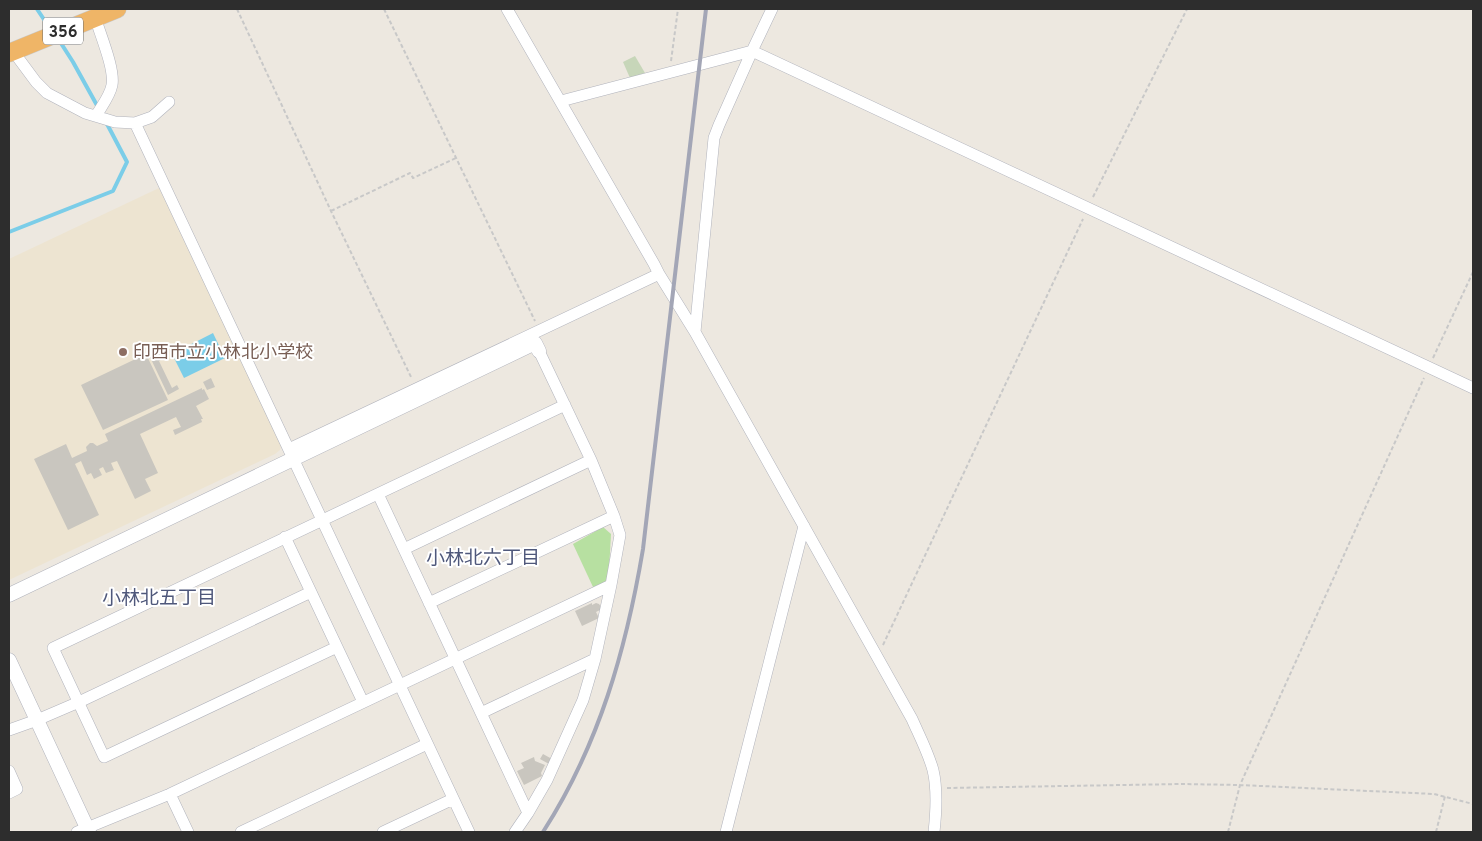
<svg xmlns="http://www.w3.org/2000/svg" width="1482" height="841" viewBox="0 0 1482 841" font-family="Overpass,'Noto Sans JP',sans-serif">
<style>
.education{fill:#ede4d1}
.green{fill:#b7e0a1}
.cemetery{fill:#c7d6b9}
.water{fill:#7bcde8}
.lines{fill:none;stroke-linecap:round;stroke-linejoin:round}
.stream{stroke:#7bcde8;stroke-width:4}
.building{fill:#c9c6bf}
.minor-casing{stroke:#b1b3bc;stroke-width:12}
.tertiary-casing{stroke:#b1b3bc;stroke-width:15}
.trunk-casing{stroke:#c8c8c8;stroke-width:19}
.path{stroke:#c8c8c8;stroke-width:2;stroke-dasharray:4 2.5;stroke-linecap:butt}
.minor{stroke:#fff;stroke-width:11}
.tertiary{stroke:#fff;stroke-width:14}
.trunk{stroke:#efb567;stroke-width:18}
.rail{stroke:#a3a6b6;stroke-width:4}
.education-dot{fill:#8d6e63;stroke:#fff;stroke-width:2}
.labels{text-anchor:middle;stroke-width:4;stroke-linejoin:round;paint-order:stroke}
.shield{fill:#fff;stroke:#6c6c6c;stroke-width:1}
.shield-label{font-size:16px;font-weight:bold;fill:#2d2d2d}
.education-label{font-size:18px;fill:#785e54;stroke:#fff;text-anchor:start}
.neighbourhood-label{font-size:19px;fill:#4f587b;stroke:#fff}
</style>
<rect width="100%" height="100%" fill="#ede8e0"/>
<!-- education -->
<path class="education" d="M159,188L281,445L280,450L275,454L9,580V259Z"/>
<!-- green -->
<path class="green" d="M603,527L611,534L609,571L606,582L593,587L573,544Z"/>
<!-- cemetery -->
<path class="cemetery" d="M635,56L645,73L630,78L623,62Z"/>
<!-- water -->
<path class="water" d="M213,333L225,358L184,378L172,354Z"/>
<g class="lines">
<!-- stream -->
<path class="stream" d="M37,9L51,30
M57,37L73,62L99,109
M9,232L113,191L127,162L106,122"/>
</g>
<!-- building -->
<path class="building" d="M162,352L164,358L159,361L172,388L177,385L179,389L168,395L150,357Z
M146,354L168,400L103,430L81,385Z
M211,378L215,387L207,390L203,382Z
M202,388V390L204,389L209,399L196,406L203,419H201L202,422L175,435L173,430L181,427L176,417L140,434L158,473L145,479L151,491L135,499L117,461L111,463L114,470L106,473L103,467L99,469L102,475L94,479L91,473L87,475L81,461L75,464L99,515L68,530L34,459L66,444L72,458L87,451L86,447L90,443H93L97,446L108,441L105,434Z
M592,603V605L596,603L599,604L601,607L600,610L596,612L599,618L582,626L575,611Z
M543,754L552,759L549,764L540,759Z
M534,757L535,761L545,765L541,773L542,776L524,785L517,771L524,768L521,763Z"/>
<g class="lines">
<!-- minor casing -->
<g class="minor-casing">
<path id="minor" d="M507,9L654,264L659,274
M95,17C100,34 115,69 112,85C110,96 101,107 96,116
M13,51L36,82L47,93L85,113L115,122L135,123L469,832
M561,101L752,51L772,9
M135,123L152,117L169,102
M695,332L912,719C919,735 928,752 933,770C937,787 936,814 934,832
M289,449L659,274L695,332L714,138L719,125L752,51L1473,388
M378,494L528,813
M285,537L363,702
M404,549L591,460
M429,603L614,516
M337,647L104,757L53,648L565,405
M481,713L595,659
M9,730L37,720L79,702L311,592
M9,771L17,789L9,793
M170,794L188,832
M77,832L170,794L611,585
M241,832L427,744
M383,832L453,799
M515,832L528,813L547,780L583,700L595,659L611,585L620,535L614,516L591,460L539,351
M726,832L804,526"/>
</g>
<!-- tertiary casing -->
<g class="tertiary-casing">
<path id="tertiary" d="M9,595L535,343L539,351
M9,660L89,832"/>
</g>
<!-- trunk casing -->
<g class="trunk-casing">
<path id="trunk" d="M9,53L117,9"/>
</g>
<!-- path -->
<path class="path" d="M237,9L331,211L412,379
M384,9L535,321
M671,61L678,9
M1093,197L1187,9
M331,211L410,173L413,178L456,158
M1433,358L1473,272
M883,645L1083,219
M947,788L1181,784L1240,785L1434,794L1473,804
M1228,832L1240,785L1424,378
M1436,832L1445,796"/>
<!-- minor -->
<use href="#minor" class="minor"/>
<!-- tertiary -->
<use href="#tertiary" class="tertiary"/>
<!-- trunk -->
<use href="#trunk" class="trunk"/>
<!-- rail -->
<path class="rail" d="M543,832C599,745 626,650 643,549L706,9"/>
</g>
<!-- markers -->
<circle class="education-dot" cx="123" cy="352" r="5"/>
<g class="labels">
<!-- shield labels -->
<rect class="shield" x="43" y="17.5" width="40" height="27" rx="4"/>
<g class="shield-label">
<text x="63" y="37">356</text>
</g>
<!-- education labels -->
<g class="education-label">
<text x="133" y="358">印西市立小林北小学校</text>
</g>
<!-- neighbourhood labels -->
<g class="neighbourhood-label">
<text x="483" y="564">小林北六丁目</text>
<text x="159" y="604">小林北五丁目</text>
</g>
</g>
<!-- border -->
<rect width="1482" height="841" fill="none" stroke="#2d2d2d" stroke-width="20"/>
</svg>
